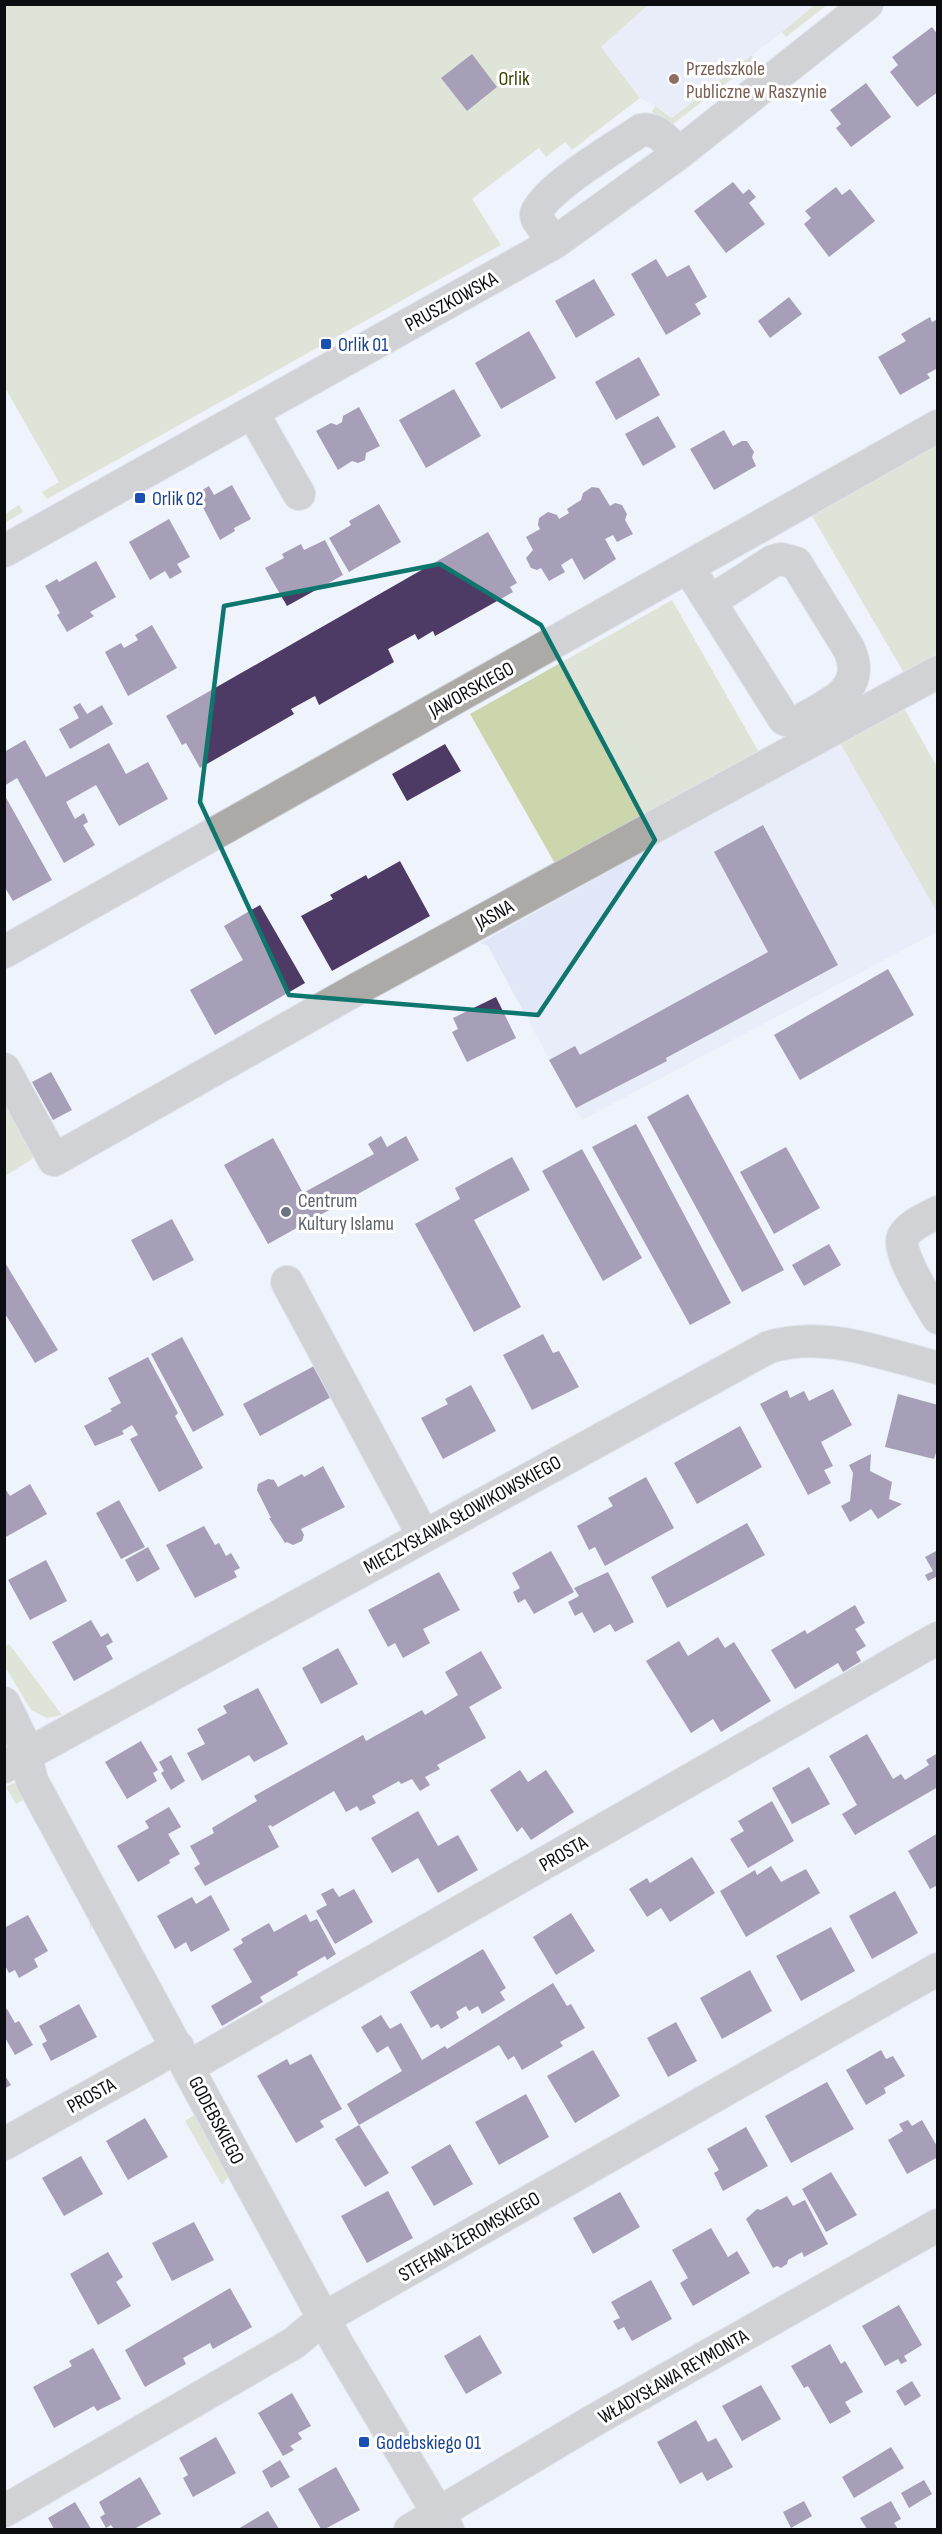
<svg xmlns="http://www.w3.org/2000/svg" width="942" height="2534" viewBox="0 0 942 2534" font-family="'Sofia Sans Condensed',sans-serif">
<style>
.built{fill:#e1e7f6}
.green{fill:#cbd6ad}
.building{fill:#4e3b65}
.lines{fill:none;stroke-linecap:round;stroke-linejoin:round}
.minor-casing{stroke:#cbced6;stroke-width:34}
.minor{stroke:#acaaa6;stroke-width:32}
.marked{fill:none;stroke:#0f766e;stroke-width:4.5;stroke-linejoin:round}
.education-dot{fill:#8d6e63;stroke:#fff;stroke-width:2}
.transit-dot{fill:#1a4fb4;stroke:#fff;stroke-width:2}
.worship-dot{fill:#6b7280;stroke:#fff;stroke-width:2}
.labels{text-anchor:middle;stroke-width:6;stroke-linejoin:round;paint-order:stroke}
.education-label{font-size:20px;fill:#785e54;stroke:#fff;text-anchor:start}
.park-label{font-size:20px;fill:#354001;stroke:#fff}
.street-label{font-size:20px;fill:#0c0d10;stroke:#fff}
.transit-label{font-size:20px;fill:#164399;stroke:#fff;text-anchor:start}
.worship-label{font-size:20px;fill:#5b616d;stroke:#fff;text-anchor:start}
</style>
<rect width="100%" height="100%" fill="#eff3fc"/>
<!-- built -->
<path class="built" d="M568,5H816L672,118L669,114L640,98Z
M840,743L937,912V932L582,1120L488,946L480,943Z"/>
<!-- green -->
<path class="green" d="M816,4L827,5L786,37L782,32Z
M5,5H648L601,47L640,98L572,150L565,142L546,157L539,148L472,199L501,245L47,499L42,492L59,482L5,388Z
M752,55L754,62L673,124L668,125L652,112L655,106L672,118Z
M937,445V654L904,673L812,516Z
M19,505L23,512L5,523V514Z
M672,600L760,754L557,867L470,714Z
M904,708L937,767V912L840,743Z
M4,1098L36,1153L31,1160L5,1176Z
M9,1644L13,1649L62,1715L47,1718L31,1710L5,1667V1647Z
M18,1781L93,1918L90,1931V1920L25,1799L16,1804L6,1787Z
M194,2115L199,2116L230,2174L222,2185L185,2121Z"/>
<!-- building -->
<path class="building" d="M932,27L938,35V92L917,107L890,72L898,65L892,57Z
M472,54L497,87L467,111L441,78Z
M866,83L891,117L851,147L836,128L841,124L830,110Z
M733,182L743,194L749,189L756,197L749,203L765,224L726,253L694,211Z
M836,187L842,195L850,189L875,221L829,257L804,224L811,218L805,211Z
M656,259L667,277L689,265L707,297L695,304L701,314L666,335L631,274Z
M594,279L615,315L576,338L555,301Z
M789,297L802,314L770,338L758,321Z
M930,317L932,322L938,319V368L927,374L930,378L900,395L878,357L906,341L901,334Z
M529,331L556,378L501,409L475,363Z
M639,357L660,395L616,420L595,382Z
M454,389L481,436L426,468L399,420Z
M359,407L380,446L366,453L365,460L358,463L352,461L338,470L316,431L331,423L337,425L342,422L343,416Z
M658,416L676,447L643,466L625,434Z
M724,430L733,446L742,441H747L754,452L752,457L756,466L714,490L690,449Z
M232,485L251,519L234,528L235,531L220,540L196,494L209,486L214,495Z
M592,487L599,488L610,506L615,503L622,505L627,514L625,520L633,534L617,542L613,535L605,539L616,559L584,580L572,558L561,565L565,572L549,581L541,568L537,570L531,568L526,558L533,550L526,537L540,529L538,525L539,518L548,512L557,515L559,519L569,513L567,509L581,500L583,493Z
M379,504L401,542L349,572L329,538L351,525L349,521Z
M169,519L190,557L177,564L182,572L170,579L165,571L150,580L129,542Z
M488,532L517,583L510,587L513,592L435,636L433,631L418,640L415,634L388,649L394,662L319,705L315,696L291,709L294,714L200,768L186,743L182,745L166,716Z
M325,540L343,575L287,606L265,568L284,558L282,554L301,544L304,550Z
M96,561L116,597L90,612L94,616L67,632L57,615L60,613L45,586L57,579L59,582Z
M152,625L177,668L128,696L105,652L121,643L124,648L138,640L135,635Z
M80,703L87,714L102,705L113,724L70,749L59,729L79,718L73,707Z
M25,740L46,777L109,743L126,774L148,762L168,799L119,826L96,785L66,802L75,819L84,813L88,822L83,825L95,845L64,863L17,778L4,786V752Z
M445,744L461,771L407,801L392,774Z
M4,794L52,880L13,901L4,886Z
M763,825L838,965L666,1058L667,1061L576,1108L549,1060L575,1046L580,1055L768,952L714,852Z
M400,861L430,916L332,971L301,916L333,899L330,895L366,875L368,879Z
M260,905L305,983L215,1035L190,990L243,960L224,926Z
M888,969L914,1015L800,1080L774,1035Z
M496,997L516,1038L467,1062L452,1032L458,1029L453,1018Z
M51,1072L72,1110L53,1120L32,1082Z
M688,1094L784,1270L742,1292L647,1117Z
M636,1124L731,1303L690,1325L592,1147Z
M381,1136L387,1147L406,1136L419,1160L268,1244L224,1165L273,1138L303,1193L374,1154L368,1144Z
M786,1147L820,1208L774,1234L740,1172Z
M582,1149L642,1258L603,1281L542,1171Z
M512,1157L530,1190L474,1220L521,1307L474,1332L415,1224L460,1199L455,1188Z
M172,1219L194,1260L153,1281L131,1240Z
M829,1244L841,1265L804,1286L792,1265Z
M4,1261L58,1350L35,1363L4,1312Z
M543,1334L553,1353L559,1351L579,1387L532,1410L503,1355Z
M182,1337L224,1415L193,1432L151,1354Z
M148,1357L178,1413L175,1416L203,1468L159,1492L130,1439L138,1435L132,1425L122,1431L124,1434L95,1446L84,1426L112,1411L110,1409L121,1403L108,1378Z
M316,1365L333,1396L260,1436L243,1404Z
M471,1385L496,1431L443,1459L421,1418L448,1404L445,1399Z
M833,1389L852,1425L821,1442L833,1466L824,1470L831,1483L808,1495L760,1404L787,1390L790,1398L804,1391L809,1401Z
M898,1394L938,1405V1447L934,1459L885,1447Z
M740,1426L762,1467L697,1504L674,1463Z
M871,1454L870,1471L892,1482L889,1499L902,1504L878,1519L871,1509L850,1522L841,1506L850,1501L853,1473L849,1465Z
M323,1466L345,1507L301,1529L304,1535L302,1541L293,1545L287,1542L285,1543L269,1518H271L257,1490L258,1484L268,1479L274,1480L278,1487L302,1474L304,1477Z
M646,1477L674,1528L605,1566L595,1547L589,1550L577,1526L613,1506L608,1498Z
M30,1484L47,1514L4,1538V1487L10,1496Z
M119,1500L145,1547L121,1559L96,1513Z
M747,1523L765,1555L667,1608L651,1577Z
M204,1526L215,1545L219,1543L226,1556L231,1553L240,1568L234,1571L237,1577L195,1598L166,1545Z
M148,1547L160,1569L137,1582L125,1560Z
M938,1550V1576L928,1581L925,1575L933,1571L925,1557Z
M551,1551L574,1592L534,1614L525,1599L518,1603L513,1592L520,1588L512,1573Z
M46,1560L67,1601L30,1620L8,1580Z
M439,1572L460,1610L423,1629L430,1643L403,1658L395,1643L388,1647L368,1610Z
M608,1572L634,1622L615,1632L610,1624L594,1633L582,1612L575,1616L568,1602L579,1596L574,1588Z
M855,1605L865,1623L855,1629L866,1646L856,1652L861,1661L843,1672L838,1663L795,1689L771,1650L805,1630L807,1634Z
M91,1620L101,1637L108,1633L113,1642L106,1646L113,1659L74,1681L52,1642Z
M718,1637L725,1648L734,1642L771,1701L721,1732L713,1719L691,1733L646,1661L679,1641L688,1656Z
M338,1648L358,1684L321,1704L302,1668Z
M481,1651L502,1688L469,1707L486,1738L437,1765L440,1769L425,1777L430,1785L420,1791L412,1779L401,1784L399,1781L372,1796L376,1803L360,1811L357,1806L346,1812L334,1791L272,1827L271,1825L268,1826L279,1847L205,1886L194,1868L200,1864L190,1846L214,1833L212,1828L257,1801L254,1796L363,1735L366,1741L422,1710L425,1715L458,1695L445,1672Z
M258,1688L288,1744L254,1762L249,1755L202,1781L187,1753L205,1744L197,1729L227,1713L223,1706Z
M867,1734L893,1779L901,1774L905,1780L929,1765L926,1760L938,1753V1787L855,1835L842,1814L857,1805L829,1756Z
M141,1741L158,1770L153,1773L157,1781L127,1799L105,1762Z
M171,1755L185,1781L171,1790L161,1773L164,1771L159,1762Z
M809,1767L830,1804L792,1824L772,1788Z
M520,1770L528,1782L546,1770L574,1812L531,1840L522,1827L517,1832L490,1790Z
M772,1801L794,1841L748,1868L730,1839L744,1831L738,1821Z
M169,1807L181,1827L168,1834L180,1854L169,1860L170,1863L138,1882L117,1846L149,1828L145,1821Z
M418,1811L438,1846L458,1835L478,1870L438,1893L418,1858L392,1873L371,1838Z
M938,1833V1885L930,1889L908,1851Z
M692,1857L715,1893L670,1922L661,1908L647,1917L629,1889L647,1878L650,1883Z
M771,1866L781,1882L806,1869L820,1893L746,1937L720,1891L755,1870L757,1875Z
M333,1888L339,1897L354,1889L373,1922L335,1944L316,1911L327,1905L321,1894Z
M895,1891L918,1933L872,1959L849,1916Z
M211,1895L230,1930L191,1952L186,1942L175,1949L157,1916L192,1897L196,1904Z
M571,1913L595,1951L556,1975L533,1937Z
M306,1914L310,1922L317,1919L336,1954L327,1960L325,1956L297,1972L298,1975L260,1997L263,2002L222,2026L211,2006L252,1982L233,1949L243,1943L241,1939L269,1923L274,1932Z
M28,1915L48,1951L34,1959L38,1967L19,1978L15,1970L9,1973L4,1964V1928Z
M831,1927L855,1971L801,2001L776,1956Z
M483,1949L506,1988L500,1992L505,2000L482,2014L478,2006L469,2011L466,2006L456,2012L459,2018L441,2029L438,2024L431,2028L410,1992Z
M750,1970L772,2011L722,2039L700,1998Z
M553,1983L567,2006L571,2004L585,2028L560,2042L563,2046L522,2070L514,2056L508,2060L499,2045L359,2125L347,2104L402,2071L388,2046L377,2053L361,2027L381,2015L390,2029L401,2023L422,2060L445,2046L447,2049Z
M79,2004L97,2037L51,2061L42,2044L47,2041L39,2026Z
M7,2009L15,2023L19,2021L33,2045L15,2055L4,2036V2010Z
M676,2022L697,2061L668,2077L647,2038Z
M593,2050L620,2096L575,2123L547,2076Z
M881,2050L886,2059L893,2056L905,2076L884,2088L886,2093L866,2105L846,2070Z
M311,2054L342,2109L320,2121L324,2127L296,2143L257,2076L287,2059L290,2065Z
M4,2074L11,2085L4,2089Z
M827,2082L854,2129L791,2163L765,2116Z
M526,2094L549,2137L499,2165L475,2122Z
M145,2118L168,2157L128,2180L106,2141Z
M908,2120L912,2126L922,2120L938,2148V2157L907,2174L888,2140L903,2131L899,2124Z
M359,2125L389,2173L365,2187L335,2139Z
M746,2127L768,2166L723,2191L714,2173L719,2170L707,2149Z
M450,2144L473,2184L434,2206L411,2167Z
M81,2156L103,2194L64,2216L42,2178Z
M831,2172L857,2215L826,2232L802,2189Z
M388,2191L413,2238L367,2263L341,2216Z
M620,2192L640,2227L593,2254L573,2218Z
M787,2196L793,2206L805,2200L828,2244L804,2257L802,2252L788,2260L787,2264L781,2268L777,2266L773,2268L746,2219L757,2209L761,2210Z
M194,2222L214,2260L172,2281L152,2243Z
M711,2228L728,2257L737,2251L750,2273L693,2306L680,2283L688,2278L672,2250Z
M108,2252L123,2277L116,2282L131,2306L98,2325L70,2274Z
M651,2280L672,2319L632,2341L624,2327L618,2330L613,2321L620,2318L611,2302Z
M230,2288L252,2327L213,2349L210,2343L183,2358L186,2364L145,2387L125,2350Z
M899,2305L922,2345L904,2356L907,2361L901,2364L898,2359L885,2366L862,2326Z
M480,2335L502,2373L466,2394L444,2356Z
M830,2344L841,2364L845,2361L863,2392L845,2402L851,2412L830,2424L808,2386L804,2388L791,2366Z
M93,2348L121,2399L97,2411L94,2406L54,2428L33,2387L72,2366L69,2361Z
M912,2381L921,2396L905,2406L896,2391Z
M761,2385L781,2419L742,2441L722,2406Z
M292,2393L311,2426L298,2433L302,2439L290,2446L294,2450L283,2456L258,2413Z
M696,2420L708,2442L716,2438L733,2467L707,2481L702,2472L680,2484L657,2442Z
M216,2437L236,2473L193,2497L183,2478L188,2475L179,2458Z
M891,2447L904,2468L854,2498L842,2477Z
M280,2460L290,2477L271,2488L262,2471Z
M336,2467L360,2510L325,2529H321L298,2489Z
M140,2477L161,2514L134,2529H114L111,2525L106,2528L100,2517L105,2514L99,2502Z
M924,2480L932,2494L909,2508L901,2493Z
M804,2501L812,2516L791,2528L783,2512Z
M891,2501L901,2519L894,2523L898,2529H867L860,2518Z
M75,2502L91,2529H54L48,2518Z
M268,2511L279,2529H238Z"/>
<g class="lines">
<!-- minor casing -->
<g class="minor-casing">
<path id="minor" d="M554,243L537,219L536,214C545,188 617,147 641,130C658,127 669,143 678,154
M252,412L299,494
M4,551L554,243L678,154L867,4
M688,567L784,719L796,723C827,704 868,692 849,649L796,563L781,559L773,561L711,601
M4,952L938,426
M4,1069L54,1160L357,989L938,672
M938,1212C927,1218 909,1225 903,1237C896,1252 929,1302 938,1318
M287,1282L423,1535
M4,1703L22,1740L32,1781L338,2345L448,2530
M4,1767L769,1347C825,1330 884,1354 938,1368
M188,2067L938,1638
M4,2144L178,2047
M4,2511L294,2343L324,2318L938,1969
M410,2530L591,2422L938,2225"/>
</g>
<!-- minor -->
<use href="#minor" class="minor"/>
</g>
<!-- marked area -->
<path d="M0 0H942V2534H0ZM440,564L541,625L655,840L538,1015L289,995L200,802L224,606Z" fill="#eff3fc" fill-opacity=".55" fill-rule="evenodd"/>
<path class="marked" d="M440,564L541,625L655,840L538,1015L289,995L200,802L224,606Z"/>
<!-- markers -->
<circle class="education-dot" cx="674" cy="79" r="6"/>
<g class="transit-dot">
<rect x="320" y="338" width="12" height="12" rx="3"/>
<rect x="134" y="492" width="12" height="12" rx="3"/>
<rect x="358" y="2436" width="12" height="12" rx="3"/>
</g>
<circle class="worship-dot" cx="286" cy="1212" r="6"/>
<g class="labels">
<!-- education labels -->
<g class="education-label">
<text x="686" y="75">Przedszkole<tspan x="686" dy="23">Publiczne w Raszynie</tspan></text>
</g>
<!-- park labels -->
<g class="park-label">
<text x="514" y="85">Orlik</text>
</g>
<!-- street labels -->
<g class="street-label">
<text transform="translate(451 301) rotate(-29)" y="7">PRUSZKOWSKA</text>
<text transform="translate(471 689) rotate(-29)" y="7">JAWORSKIEGO</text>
<text transform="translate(494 914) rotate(-29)" y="7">JASNA</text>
<text transform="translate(462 1514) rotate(-29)" y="7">MIECZYSŁAWA SŁOWIKOWSKIEGO</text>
<text transform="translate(563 1853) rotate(-30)" y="7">PROSTA</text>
<text transform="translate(91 2095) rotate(-29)" y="7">PROSTA</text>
<text transform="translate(217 2120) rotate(62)" y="7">GODEBSKIEGO</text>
<text transform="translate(469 2236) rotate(-30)" y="7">STEFANA ŻEROMSKIEGO</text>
<text transform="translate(673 2376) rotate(-30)" y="7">WŁADYSŁAWA REYMONTA</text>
</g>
<!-- transit labels -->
<g class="transit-label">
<text x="338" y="351">Orlik 01</text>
<text x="152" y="505">Orlik 02</text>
<text x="376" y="2449">Godebskiego 01</text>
</g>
<!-- worship labels -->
<g class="worship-label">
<text x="298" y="1207">Centrum<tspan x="298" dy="23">Kultury Islamu</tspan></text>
</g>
</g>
<!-- border -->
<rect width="942" height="2534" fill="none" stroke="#0c0d10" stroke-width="12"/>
</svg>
